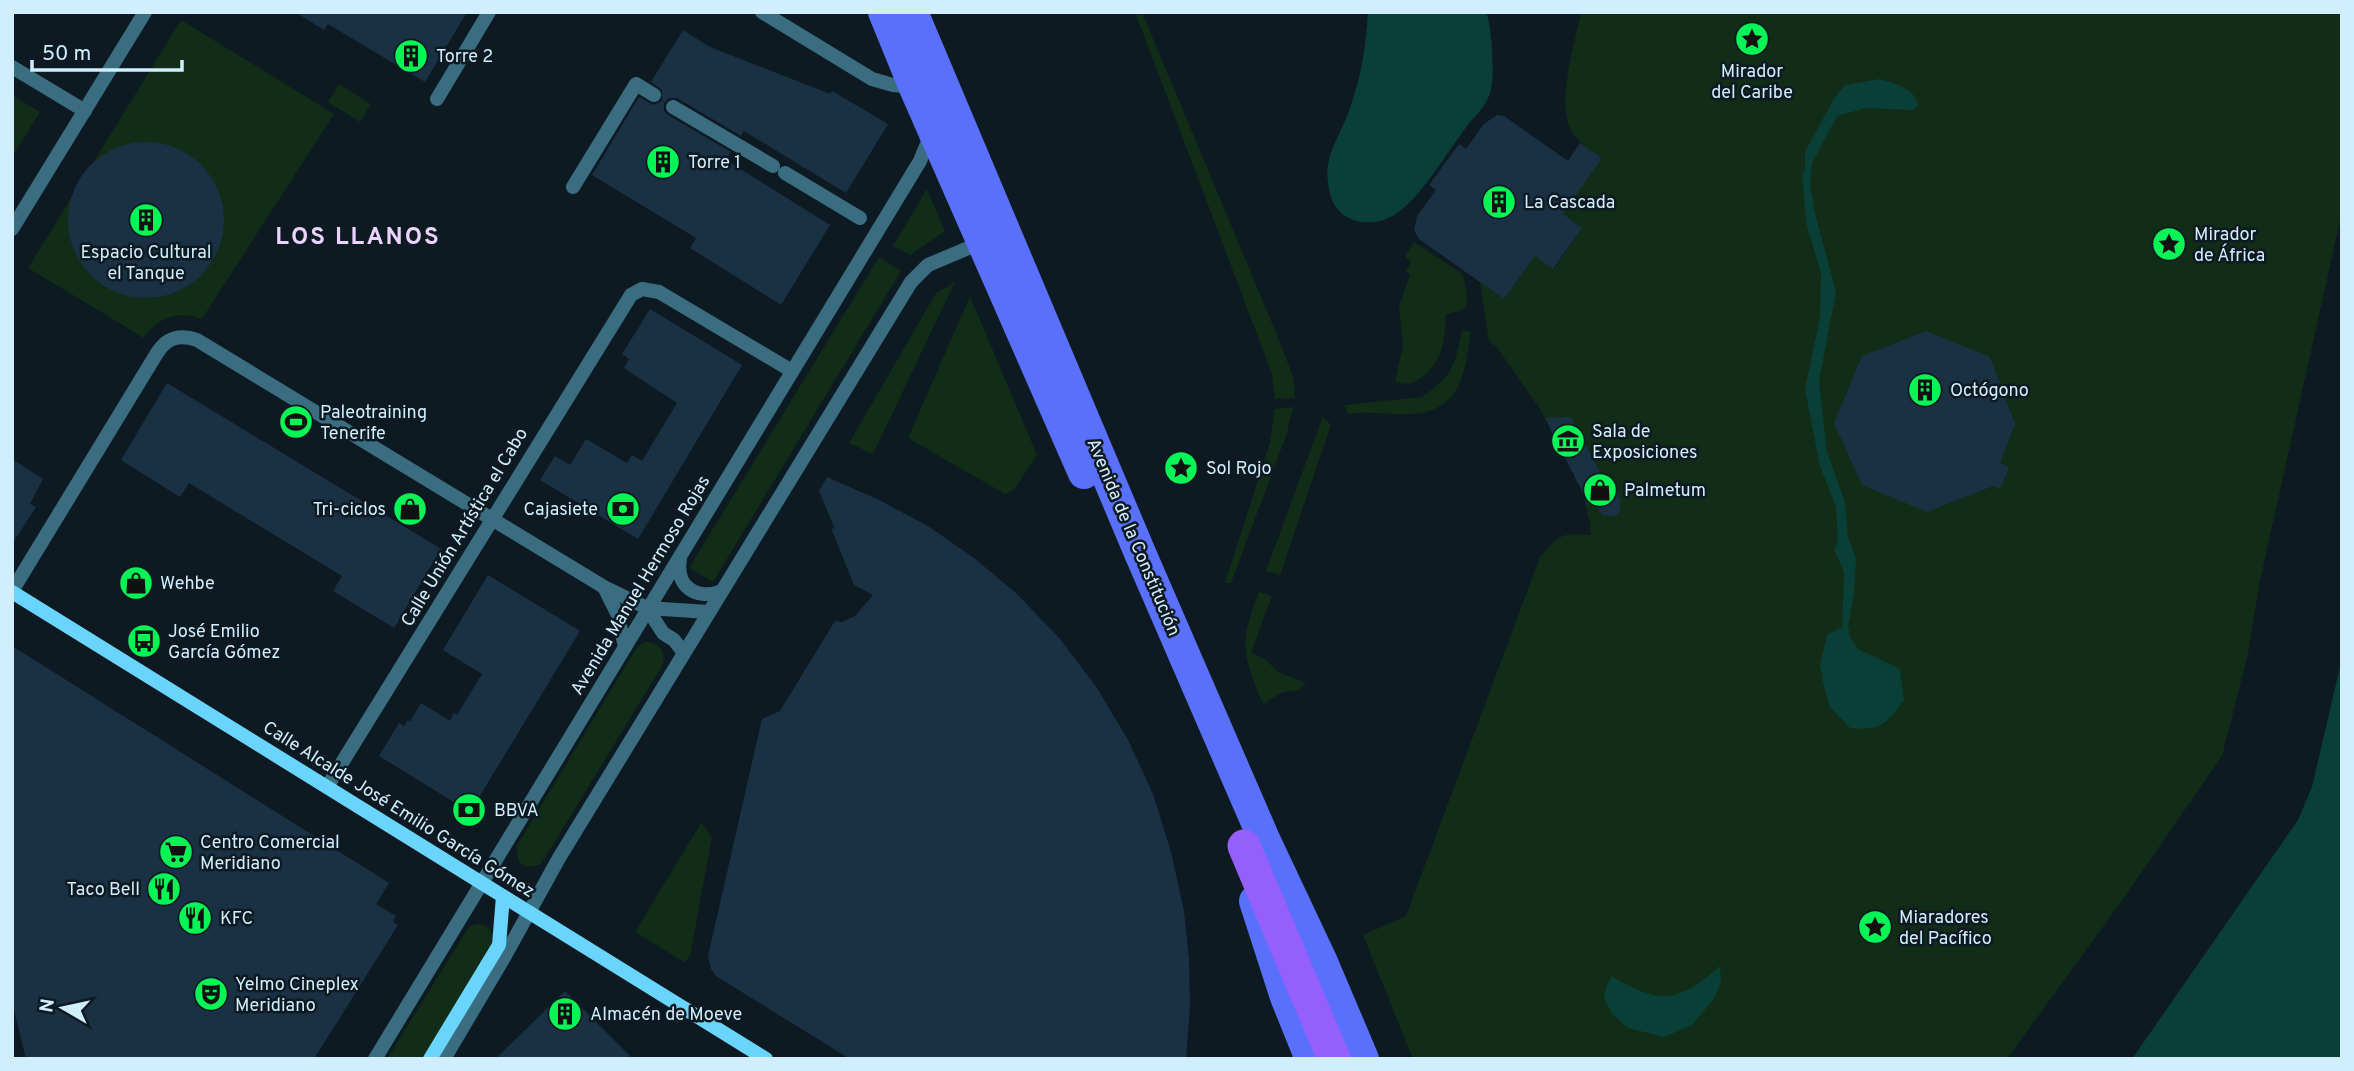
<svg xmlns="http://www.w3.org/2000/svg" width="2354" height="1071" viewBox="0 0 2354 1071" font-family="Overpass,sans-serif">
<style>
.green{fill:#112c17}
.water{fill:#0a3f38}
.building{fill:#1a3143}
.lines{fill:none;stroke-linecap:round;stroke-linejoin:round}
.pedestrian{stroke:#3a6d80;stroke-width:14}
.minor{stroke:#3a6d80;stroke-width:14}
.tertiary{stroke:#3a6d80;stroke-width:14}
.secondary{stroke:#69d5fc;stroke-width:14}
.primary{stroke:#5970fc;stroke-width:32}
.trunk{stroke:#955ffc;stroke-width:33}
.labels{text-anchor:middle;stroke-width:5;stroke-linejoin:round;paint-order:stroke}
.poi-label{font-size:18px;fill:#d0eefe;stroke:#0e1a22;text-anchor:start}
.street-label{font-size:18px;fill:#d0eefe;stroke:#0e1a22}
.district-label{font-size:24px;font-weight:bold;letter-spacing:2px;fill:#ecd2fe;stroke:#0e1a22}
</style>
<rect width="100%" height="100%" fill="#0e1a22"/>
<!-- green -->
<path class="green" d="M1135,12H1142L1282,347L1293,377L1295,398L1275,399L1272,374Z
M1581,12H2342V212L2260,581L2248,654L2222,756L2121,902L2007,1059H1413L1363,935L1406,916L1540,557C1560,534 1561,533 1591,535C1591,520 1585,510 1585,497L1540,409L1496,346L1489,342L1480,282L1504,299L1535,256L1554,269L1582,228L1563,214L1602,158C1590,150 1576,142 1570,128C1557,99 1575,43 1581,12Z
M181,20L334,114L202,319C180,310 157,317 144,338L28,268Z
M339,84L371,104L360,122L328,102Z
M12,95L40,112L12,157Z
M927,189L945,231L910,255L893,246Z
M1414,242L1463,274L1467,296L1466,307L1459,311L1446,314C1445,327 1445,342 1440,354C1433,370 1414,391 1395,381L1403,346L1399,305L1410,275L1406,271L1411,262L1405,256Z
M879,257L901,271L713,582L689,568Z
M955,282L873,454L849,443L936,293Z
M970,296L1037,455L1014,490L1005,494L908,438Z
M1462,330L1471,332C1465,374 1460,413 1409,414C1388,415 1369,411 1348,414L1344,405L1422,397C1453,375 1455,366 1462,330Z
M1293,407L1287,433L1231,583H1225L1270,442L1275,409Z
M1323,416L1331,425L1280,575L1266,571Z
M1259,592L1272,596L1251,653L1265,659L1278,672L1306,683L1299,690L1281,693L1263,704C1243,655 1238,643 1259,592Z
M645,642C660,642 667,652 662,666L545,858L540,865L527,867L519,862L516,847L631,657L638,646Z
M701,823L712,837L690,956L684,962L635,932Z
M478,924C492,926 494,934 492,947L424,1059H387L463,936L470,926Z"/>
<!-- water -->
<path class="water" d="M1368,12H1486C1492,26 1496,83 1489,96C1485,107 1474,117 1467,126C1448,151 1422,196 1397,213C1375,229 1340,225 1331,197C1320,160 1337,143 1349,111C1361,78 1366,47 1368,12Z
M1880,79C1895,84 1916,88 1918,106L1913,110L1866,108L1837,116L1812,163L1810,185L1816,217L1836,292L1819,381L1827,452L1845,502L1848,537L1856,559L1854,593L1848,626L1850,637L1858,649L1900,669L1904,701C1885,724 1882,731 1850,728L1830,707L1824,687L1820,665L1827,635L1842,627L1844,572L1834,549L1838,541L1836,507L1820,466L1805,389L1820,318L1821,273L1806,222L1802,175L1805,172V152L1833,100L1845,85Z
M2342,658V1059H2132L2298,820L2312,787Z
M1720,966L1721,983L1713,1000L1692,1025L1664,1037L1628,1028L1612,1014L1604,998L1607,984L1612,976C1659,1005 1679,1003 1720,966Z"/>
<!-- building -->
<path class="building" d="M295,12H467L425,82L328,24L324,30Z
M683,30L710,47L830,94L832,91L888,124L846,193L744,131L741,136L677,98H669L664,103V111L668,115L731,152L726,160L830,225L781,305L690,248L696,238L592,175L639,97L653,105L662,101V90L651,82Z
M1497,115L1504,116L1568,161L1580,143L1602,158L1563,214L1582,228L1553,269L1535,256L1504,299L1419,239L1414,230L1417,216L1436,190L1429,185L1459,144L1466,149L1484,124Z
M68 220a78 78 0 1 1 156 0a78 78 0 1 1-156 0Z
M650,309L742,365L638,539L540,480L555,456L570,465L586,439L627,463L632,455L642,461L677,403L624,368L629,359L622,354Z
M1926,331L1990,357L2015,424L2000,463L2009,467L2000,489L1993,486L1927,512L1862,485L1834,423L1862,356Z
M167,383L441,549L394,628L333,591L342,576L189,483L180,497L121,460Z
M1571,417L1605,482L1609,481L1621,501L1619,513L1613,517L1602,515L1595,503L1586,505L1585,497L1545,418Z
M12,459L43,479L30,504L36,507L12,544Z
M827,477L879,500L928,526L974,558L1017,594L1060,639L1097,688L1128,740L1153,794L1171,852L1184,911L1189,960L1190,1006L1186,1059H850L716,976L711,969L708,956L762,719L780,711L835,621L842,622L855,616L873,595L854,585L831,528L835,529L819,491Z
M488,575L580,631L470,812L379,756L399,723L404,726L408,720L410,722L421,703L450,721L454,713L457,715L482,674L443,650Z
M12,646L389,883L376,904L396,916L393,922L398,925L314,1059H26L12,1002Z
M565,991L633,1059H495L518,1037Z"/>
<g class="lines">
<!-- pedestrian -->
<path class="pedestrian" d="M437,99L489,12
M673,107L773,166
M785,173L860,218
M573,187L636,84L654,95"/>
<!-- minor -->
<path class="minor" d="M762,12L872,79L893,85L913,87
M12,67L85,111
M604,587L617,613L625,647
M12,591L157,353C167,337 180,334 197,340L604,587L647,608L709,612
M327,787L631,295L642,289L659,292L792,371"/>
<!-- tertiary -->
<path class="tertiary" d="M12,229L145,12
M680,559C675,586 696,601 722,591
M647,608L663,633L674,640L684,653
M375,1059L920,161L931,134
M444,1059L502,961L559,858L911,282L928,265L985,241"/>
<!-- secondary -->
<path class="secondary" d="M12,592L766,1059
M430,1059L499,945L503,896"/>
<!-- primary -->
<path class="primary" d="M884,12L915,88L1084,473
M912,12L1140,553L1264,839L1321,960L1363,1059
M1255,901L1286,997L1311,1059"/>
<!-- trunk -->
<path class="trunk" d="M1244,846L1334,1059"/>
</g>
<!-- icons -->
<defs>
<g id="sight-disc" transform="scale(1.75)"><circle r="9.5" fill="#05f556" stroke="#0e1a22"/><path d="M0-6L1.8-2.2L6-1.7L2.9 1.2L3.7 5.4L0 3.3L-3.7 5.4L-2.9 1.2L-6-1.7L-1.8-2.2Z" fill="#111"/></g>
<g id="building-disc" transform="scale(1.75)"><circle r="9.5" fill="#05f556" stroke="#0e1a22"/><path d="M-4-6H4V6H1V3H-1V6H-4ZM-2.5-4.3h1.7v1.8h-1.7ZM.8-4.3h1.7v1.8H.8ZM-2.5-1h1.7V.8h-1.7ZM.8-1h1.7V.8H.8Z" fill="#111"/></g>
<g id="stadium-disc" transform="scale(1.75)"><circle r="9.5" fill="#05f556" stroke="#0e1a22"/><path d="M0-5a6.5 5 0 1 0 0 10a6.5 5 0 1 0 0-10ZM-3.5-1.8h7v3.6h-7Z" fill="#111"/></g>
<g id="museum-disc" transform="scale(1.75)"><circle r="9.5" fill="#05f556" stroke="#0e1a22"/><path d="M0-6L6-3V-2H-6V-3ZM-5-1h2V3h-2ZM-1-1h2V3h-2ZM3-1h2V3H3ZM-6 4H6V6H-6Z" fill="#111"/></g>
<g id="shop-disc" transform="scale(1.75)"><circle r="9.5" fill="#05f556" stroke="#0e1a22"/><path d="M-5-2.5h2.3a2.7 3.5 0 0 1 5.4 0H5L5.5 6h-11ZM-1.5-2.5h3a1.5 2.3 0 0 0-3 0Z" fill="#111"/></g>
<g id="bank-disc" transform="scale(1.75)"><circle r="9.5" fill="#05f556" stroke="#0e1a22"/><path d="M-6-4H6V4H-6ZM0-2.3a2.3 2.3 0 1 0 0 4.6a2.3 2.3 0 1 0 0-4.6Z" fill="#111"/></g>
<g id="bus-disc" transform="scale(1.75)"><circle r="9.5" fill="#05f556" stroke="#0e1a22"/><path d="M-5-6H5V4H4V6H2V4H-2V6H-4V4H-5ZM-3.5-4V0h7V-4ZM-3.5 1.2v1.5H-2V1.2ZM2 1.2v1.5H3.5V1.2Z" fill="#111"/></g>
<g id="supermarket-disc" transform="scale(1.75)"><circle r="9.5" fill="#05f556" stroke="#0e1a22"/><path d="M-6-5.5h2.5l.6 2H6L4.5 2H-2.5L-4.4-4H-6ZM-1.5 3.2a1.3 1.3 0 1 0 .1 0ZM3 3.2a1.3 1.3 0 1 0 .1 0Z" fill="#111"/></g>
<g id="restaurant-disc" transform="scale(1.75)"><circle r="9.5" fill="#05f556" stroke="#0e1a22"/><path d="M-5-6h1v4h1v-4h1v4h1v-4h1v5L-1.5 .5V6h-2V.5L-5-1ZM5-6V6H3V1.5H1.5Q1.5-4 5-6Z" fill="#111"/></g>
<g id="theatre-disc" transform="scale(1.75)"><circle r="9.5" fill="#05f556" stroke="#0e1a22"/><path d="M-5-5.5Q0-4 5-5.5V0Q5 5 0 6Q-5 5-5 0ZM-3.3-2.5H-1v1.5H-3.3ZM1-2.5H3.3v1.5H1ZM-2.8 1Q0 5.5 2.8 1Z" fill="#111"/></g>
</defs>
<g fill-rule="evenodd">
<use href="#sight-disc" x="1752" y="39"/>
<use href="#building-disc" x="411" y="56"/>
<use href="#building-disc" x="663" y="162"/>
<use href="#building-disc" x="1499" y="202"/>
<use href="#building-disc" x="146" y="220"/>
<use href="#sight-disc" x="2169" y="244"/>
<use href="#building-disc" x="1925" y="390"/>
<use href="#stadium-disc" x="296" y="422"/>
<use href="#museum-disc" x="1568" y="441"/>
<use href="#sight-disc" x="1181" y="468"/>
<use href="#shop-disc" x="1600" y="490"/>
<use href="#shop-disc" x="410" y="509"/>
<use href="#bank-disc" x="623" y="509"/>
<use href="#shop-disc" x="136" y="583"/>
<use href="#bus-disc" x="144" y="641"/>
<use href="#bank-disc" x="469" y="810"/>
<use href="#supermarket-disc" x="176" y="852"/>
<use href="#restaurant-disc" x="164" y="889"/>
<use href="#restaurant-disc" x="195" y="918"/>
<use href="#sight-disc" x="1875" y="927"/>
<use href="#theatre-disc" x="211" y="994"/>
<use href="#building-disc" x="565" y="1014"/>
</g>
<g class="labels">
<!-- poi labels -->
<g class="poi-label">
<text x="436" y="62">Torre 2</text>
<text x="1752" y="77" text-anchor="middle">Mirador<tspan x="1752" dy="21">del Caribe</tspan></text>
<text x="688" y="168">Torre 1</text>
<text x="1524" y="208">La Cascada</text>
<text x="2194" y="240">Mirador<tspan x="2194" dy="21">de África</tspan></text>
<text x="146" y="258" text-anchor="middle">Espacio Cultural<tspan x="146" dy="21">el Tanque</tspan></text>
<text x="1950" y="396">Octógono</text>
<text x="320" y="418">Paleotraining<tspan x="320" dy="21">Tenerife</tspan></text>
<text x="1592" y="437">Sala de<tspan x="1592" dy="21">Exposiciones</tspan></text>
<text x="1206" y="474">Sol Rojo</text>
<text x="1624" y="496">Palmetum</text>
<text x="386" y="515" text-anchor="end">Tri-ciclos</text>
<text x="598" y="515" text-anchor="end">Cajasiete</text>
<text x="160" y="589">Wehbe</text>
<text x="168" y="637">José Emilio<tspan x="168" dy="21">García Gómez</tspan></text>
<text x="494" y="816">BBVA</text>
<text x="200" y="848">Centro Comercial<tspan x="200" dy="21">Meridiano</tspan></text>
<text x="140" y="895" text-anchor="end">Taco Bell</text>
<text x="1899" y="923">Miaradores<tspan x="1899" dy="21">del Pacífico</tspan></text>
<text x="220" y="924">KFC</text>
<text x="235" y="990">Yelmo Cineplex<tspan x="235" dy="21">Meridiano</tspan></text>
<text x="590" y="1020">Almacén de Moeve</text>
</g>
<!-- street labels -->
<g class="street-label">
<text transform="translate(464 527) rotate(-59)" y="6">Calle Unión Artística el Cabo</text>
<text transform="translate(1134 537) rotate(67)" y="6">Avenida de la Constitución</text>
<text transform="translate(640 585) rotate(-59)" y="6">Avenida Manuel Hermoso Rojas</text>
<text transform="translate(399 809) rotate(32)" y="6">Calle Alcalde José Emilio García Gómez</text>
</g>
<!-- district labels -->
<g class="district-label">
<text x="358" y="244">LOS LLANOS</text>
</g>
</g>
<!-- border -->
<rect width="2354" height="1071" fill="none" stroke="#d0eefe" stroke-width="28"/>
<!-- north arrow -->
<g transform="translate(63 1008) rotate(279)" stroke="#0e1a22" stroke-width="5" paint-order="stroke">
<path d="M0-5L12 26L0 18L-12 26Z" fill="#d0eefe"/>
<text y="-10" font-size="19" font-weight="bold" text-anchor="middle" fill="#d0eefe">N</text>
</g>
<!-- scale -->
<path d="M32 60v10h150v-10" fill="none" stroke="#d0eefe" stroke-width="3.5"/>
<text x="42" y="60" font-size="21" fill="#d0eefe" stroke="#0e1a22" stroke-width="5" paint-order="stroke">50 m</text>
</svg>
